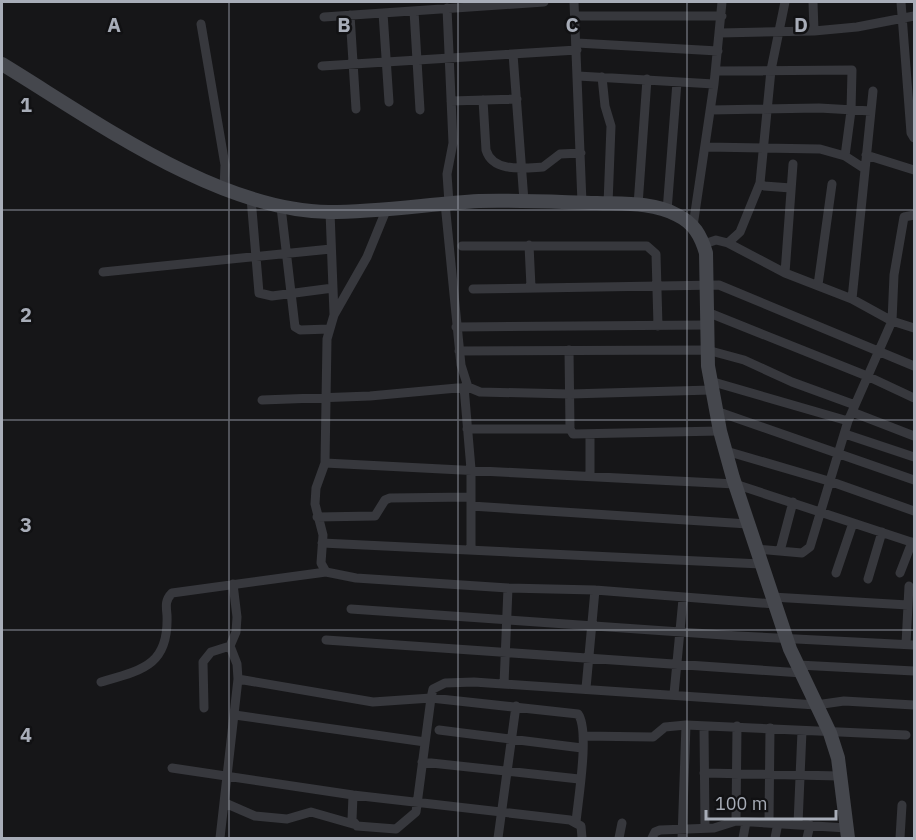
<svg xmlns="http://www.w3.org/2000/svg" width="916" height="840" viewBox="0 0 916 840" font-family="'IBM Plex Sans',sans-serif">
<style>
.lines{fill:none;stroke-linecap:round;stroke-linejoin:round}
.minor{stroke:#37383d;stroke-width:9}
.secondary{stroke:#45474d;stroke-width:14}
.grid{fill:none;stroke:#a8adb8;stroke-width:1.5;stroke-opacity:0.55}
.grid-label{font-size:20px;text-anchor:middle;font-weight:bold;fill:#a8adb8;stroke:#111113;stroke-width:5;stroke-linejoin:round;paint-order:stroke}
</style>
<rect width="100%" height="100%" fill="#161618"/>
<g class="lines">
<!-- minor -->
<path class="minor" d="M574,2L582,203
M785,2L771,70L760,183L764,186L791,188
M813,2L814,31
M901,2L911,133L914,138
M447,8L453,143L447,174L449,203
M414,11L420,110
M383,13L389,102
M350,15L356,109
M575,16H722
M324,17L544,2
M201,24L225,165L224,188
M720,33L814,31L857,27L914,16
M577,43L718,51
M513,54L524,201
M322,66L577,50
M716,71L852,70L851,111L845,156
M578,76L714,84
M602,77L605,106L611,126L608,204
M483,100L486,150C493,173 524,168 543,167L560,154L581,153
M451,101L517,99
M711,110L819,108L871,111
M706,147L820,149L845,156L865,169
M866,155L914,170
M251,198L259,293L272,296L333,288
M445,203L461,365L468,387L480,392L570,394L711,390
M638,205L647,79
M281,207L295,327L300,330L329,329
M387,208L367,257L334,315L327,339L325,463L316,488L315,504L323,535L321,563L326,572L356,578L508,588L595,590L775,604
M667,211L677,82
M330,212L334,314
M693,226L714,84L722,2
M728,243L740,232L760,183
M704,244L716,240L728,243L785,273L852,299L892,321L914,328
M529,245L531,287
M462,246H647L656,254L658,326
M103,272L331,249
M785,273L793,164
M818,285L832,184
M473,289L719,285L914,366
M852,299L873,91
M707,312L867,376L914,398
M456,327L707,325
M569,350L570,429
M459,351L707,350L744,360L792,382L855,405
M710,381L848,421
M464,387L471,469V549
M262,400L370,396L468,387
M716,411L914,480
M852,412L914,436
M467,429H570L573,434L720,431
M590,434V476
M845,434L914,457
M726,451L832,482L914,511
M325,463L735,484L914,543
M471,506L748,524
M317,517L375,516L385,500L390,498L471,497
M322,543L761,564
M756,549L802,553L810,547L848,421L892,321L894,275L904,217L914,215
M780,551L793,502
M836,573L853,523
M900,573L912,542
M868,579L882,532
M772,597L908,605
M351,609L738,636L914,645
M326,640L802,673
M906,644L909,586
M798,665L914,671
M238,679L373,702L431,698L578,714C590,730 578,800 576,822
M101,682C143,670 169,665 167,615C166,606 165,600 172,593L326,572
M504,684L508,588
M586,688L595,590
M674,694L683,599
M204,708L203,662L211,652L230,646L236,632L237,617L233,584
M235,715L425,742
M704,726L705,828
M439,730L582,748
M583,736L653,737L665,727L686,725L906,735
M422,762L579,779
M172,768L353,795L570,820L581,826L582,838
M704,773L840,776
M353,795L352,820L357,826L396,829L416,812L431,698L433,689L445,683L474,682L816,705L844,701L914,705
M225,803L255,816L287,819L311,812L353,824
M736,821L737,726
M769,822L770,728
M798,824L802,731
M220,838L238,679L237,664L230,646
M498,838L516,706
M619,838L622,823
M652,838L655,832L660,830L714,828L736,821L847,828
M682,838L686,725
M743,838L746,822
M775,838L778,823
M807,838L810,825
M900,838L902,805"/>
<!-- secondary -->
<path class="secondary" d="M2,64C94,120 219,211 329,212C379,212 429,204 479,201C518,200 558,202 597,203C622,204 654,202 677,215C694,223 701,236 706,253L708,366L720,431L733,478L790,649L830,733L838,758L848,838"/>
</g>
<!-- grid -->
<path class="grid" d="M229,2V838M458,2V838M687,2V838M2,210H914M2,420H914M2,630H914"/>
<g class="grid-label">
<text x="114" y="32">A</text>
<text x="344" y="32">B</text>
<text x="572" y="32">C</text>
<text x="801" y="32">D</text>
<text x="26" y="112">1</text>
<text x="26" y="322">2</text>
<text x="26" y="532">3</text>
<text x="26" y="742">4</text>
</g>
<!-- border -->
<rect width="916" height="840" fill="none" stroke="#a8adb8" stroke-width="6"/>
<!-- scale -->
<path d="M706 810v9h130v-9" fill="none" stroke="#a8adb8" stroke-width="3"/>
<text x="715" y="810" font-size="18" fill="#a8adb8" stroke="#111113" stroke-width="4.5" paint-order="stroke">100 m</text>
</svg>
